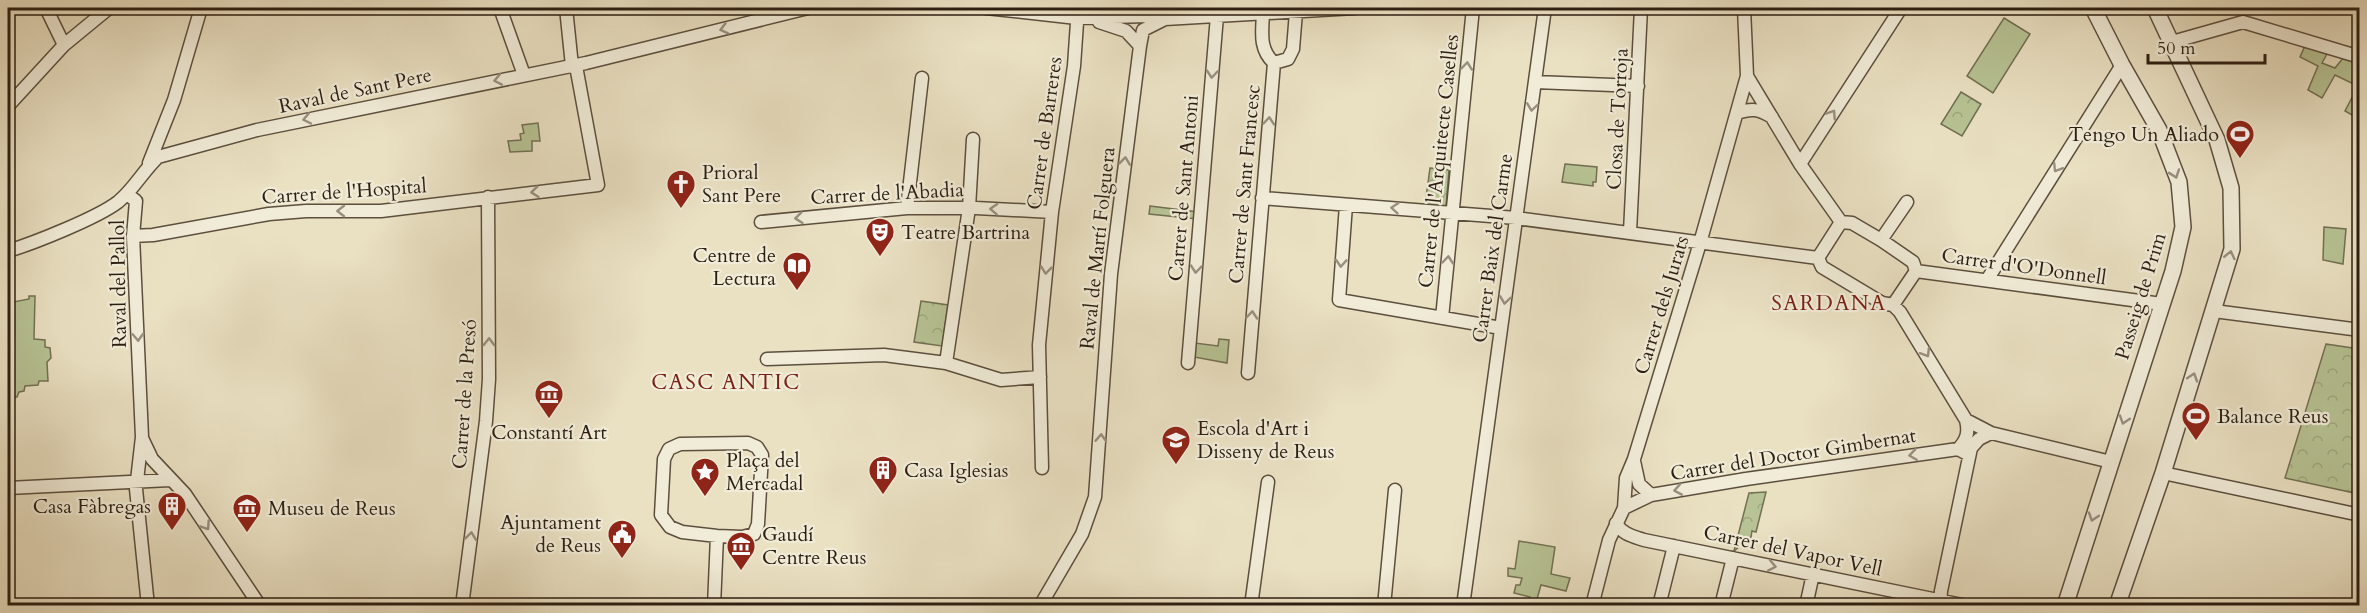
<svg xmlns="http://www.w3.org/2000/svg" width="2367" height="613" viewBox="0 0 2367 613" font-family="Cardo,serif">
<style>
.park{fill:url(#park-crowns);stroke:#727053;stroke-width:1.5}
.garden{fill:#b7c394;stroke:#727053;stroke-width:1.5}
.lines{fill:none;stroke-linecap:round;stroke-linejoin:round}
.minor-casing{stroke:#5c4f3e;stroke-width:15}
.tertiary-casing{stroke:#5c4f3e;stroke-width:18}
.minor{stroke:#f1ecd8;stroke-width:12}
.tertiary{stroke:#f1ecd8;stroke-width:15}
.oneway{stroke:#988f7f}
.labels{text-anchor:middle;stroke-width:4.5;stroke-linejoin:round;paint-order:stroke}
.street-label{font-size:20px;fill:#2c1e12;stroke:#f1ecd8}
.poi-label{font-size:20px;fill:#2c1e12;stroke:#f1ecd8;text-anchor:start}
.neighbourhood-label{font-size:21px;letter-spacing:1.5px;fill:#7a1f14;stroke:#f1ecd8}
</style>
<defs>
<pattern id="park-crowns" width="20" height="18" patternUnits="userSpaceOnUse" patternTransform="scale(1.5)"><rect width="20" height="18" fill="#b7c394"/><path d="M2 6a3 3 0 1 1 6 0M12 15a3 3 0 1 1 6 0" fill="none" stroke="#9ea77f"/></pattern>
</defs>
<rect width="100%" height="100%" fill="#eae1c3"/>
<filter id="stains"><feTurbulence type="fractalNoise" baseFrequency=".00333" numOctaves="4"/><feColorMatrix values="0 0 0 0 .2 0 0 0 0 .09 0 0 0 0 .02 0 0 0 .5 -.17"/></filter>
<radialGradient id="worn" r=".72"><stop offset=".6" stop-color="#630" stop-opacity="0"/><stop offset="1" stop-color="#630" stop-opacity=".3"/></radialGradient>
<!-- park -->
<path class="park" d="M1961,92L1981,104L1962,136L1941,124Z
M1430,168L1449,170L1446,206L1443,207L1425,205Z
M921,301L948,305L942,346L914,342Z
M2326,344L2359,349V494L2285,478Z
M1766,492L1756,532L1752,531L1751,537L1734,551L1749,493Z"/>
<!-- garden -->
<path class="garden" d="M2004,18L2030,34L1993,93L1967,76Z
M2305,46L2327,54L2322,63L2335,68L2343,58L2359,63V119L2345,111L2358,86L2335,75L2322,98L2308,90L2318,66L2300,57Z
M538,123L540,141H532V151L510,152L508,141L521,140L520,134L524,133L522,125Z
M1565,164L1597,167L1596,182H1593V186L1562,182Z
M1150,206L1198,212L1197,219L1149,214Z
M2324,227L2346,229L2343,264L2323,260Z
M29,296H35L34,339L45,340V347L50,348L51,358L47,362L48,381H39L38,385L25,386L24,391L19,392L17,397H8V303L29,299Z
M1219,339L1229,340L1227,363L1194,357L1195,343L1218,346Z
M1519,541L1555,547L1551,574L1570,578L1566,591L1541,585L1535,606L1529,605L1530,597L1514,593L1516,585H1520L1522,578L1508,576V568L1515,569Z"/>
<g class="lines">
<!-- minor casing -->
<g class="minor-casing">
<path id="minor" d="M46,8L64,45
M500,8L524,75
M566,8L572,66
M986,8L1077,18L1147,16L1165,19L1355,8
M1263,14C1262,33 1259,49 1274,63
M1099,22L1126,31L1140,46
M2172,42L2243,22L2360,57
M1274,63L1288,59L1293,49L1296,12
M1747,76L1800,164L1841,222
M1535,82L1638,86
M8,106L64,45L109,8
M1737,113C1752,108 1758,109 1772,117
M149,163L174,100L201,8
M1800,164L1901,8
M127,194L136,201L133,236L142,437L136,489L148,606
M1262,198L1516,218L1818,258
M1346,205L1339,300L1501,328
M907,208L922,78
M761,222L907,208H976L1052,212
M1841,222L1852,223L1881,240L1913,262L1916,271
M1630,232L1641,8
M133,236L153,235L269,214L306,211H381L598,185L576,66
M1881,240L1907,202
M8,251C34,243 97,218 118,202C134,189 143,171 158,157L257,130L586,63L808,8
M1818,258L1822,267L1882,303L1893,305L1900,312L1966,420L1991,433L2111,462
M1818,258L1841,222
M1916,271L2162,304
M1987,280L2122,65
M1893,305L1916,271
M2214,311L2360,330
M1442,318L1473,8
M767,359L884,355L946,363L1001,380L1040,377
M946,363L969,208L973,139
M1188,363L1217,16
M1248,373L1274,63
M142,438L152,459L185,494L260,606
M748,443L757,447L762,455L758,524L754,534L742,537L717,536L682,532L670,527L661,515L664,459L669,449L680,444Z
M1958,449C1967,440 1969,432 1966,420
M1634,461L1639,484L1651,495
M1042,468L1039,345L1052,212L1074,66L1078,8
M2163,473L2360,515
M8,488L170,480
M1624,508L1651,495L1746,479L1958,449L1969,455
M1616,523C1622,534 1632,536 1644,540L1967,606
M462,606L486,421L489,379L488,197
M714,606L717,536
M1040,606L1082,534L1095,497L1111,274L1140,46L1143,30L1165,19
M1251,606L1268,482
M1384,606L1395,490
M1463,606L1545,8
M1592,606L1609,540L1624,508L1626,478L1634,459L1700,243L1747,76L1744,8
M1659,606L1674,546
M1721,606L1733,558
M1806,606L1813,574
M1940,606L1941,591L1971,448L1979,439L1991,433"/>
</g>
<!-- tertiary casing -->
<g class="tertiary-casing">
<path id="tertiary" d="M2065,606L2173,271L2183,227L2179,182L2159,130L2122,65L2093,8
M2117,606L2163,473L2232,249L2231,188L2217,140L2155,8"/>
</g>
<!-- minor -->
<use href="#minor" class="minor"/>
<!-- tertiary -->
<use href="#tertiary" class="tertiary"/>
</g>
<!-- one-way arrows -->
<defs><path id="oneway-chevron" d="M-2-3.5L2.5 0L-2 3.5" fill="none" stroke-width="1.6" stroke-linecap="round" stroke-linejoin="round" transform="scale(1.5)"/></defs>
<g class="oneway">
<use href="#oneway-chevron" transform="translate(724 29) rotate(165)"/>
<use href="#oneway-chevron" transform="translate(1467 66) rotate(-84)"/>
<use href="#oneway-chevron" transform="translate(1212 74) rotate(95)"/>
<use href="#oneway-chevron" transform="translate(498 80) rotate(169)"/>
<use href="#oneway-chevron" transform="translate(1532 107) rotate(98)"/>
<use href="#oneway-chevron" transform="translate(1832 114) rotate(-57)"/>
<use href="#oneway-chevron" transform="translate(307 119) rotate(168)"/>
<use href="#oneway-chevron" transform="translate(1269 121) rotate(-85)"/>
<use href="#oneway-chevron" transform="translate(1125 161) rotate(-83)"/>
<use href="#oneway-chevron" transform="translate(2057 168) rotate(122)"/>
<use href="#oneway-chevron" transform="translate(2175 174) rotate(71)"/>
<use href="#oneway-chevron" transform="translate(535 192) rotate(174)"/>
<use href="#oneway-chevron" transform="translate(1395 208) rotate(-175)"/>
<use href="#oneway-chevron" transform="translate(994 209) rotate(-177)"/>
<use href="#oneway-chevron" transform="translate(341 211) rotate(180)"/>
<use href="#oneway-chevron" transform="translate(799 218) rotate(174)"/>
<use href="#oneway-chevron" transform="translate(2230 255) rotate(-77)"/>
<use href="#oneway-chevron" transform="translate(1448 260) rotate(-85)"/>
<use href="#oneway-chevron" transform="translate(1341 263) rotate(94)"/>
<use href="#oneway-chevron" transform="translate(1196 269) rotate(95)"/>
<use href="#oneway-chevron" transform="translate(1046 270) rotate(96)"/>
<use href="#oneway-chevron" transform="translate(1505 300) rotate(98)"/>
<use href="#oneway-chevron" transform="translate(1252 315) rotate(-85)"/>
<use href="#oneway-chevron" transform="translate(138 337) rotate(88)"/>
<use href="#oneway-chevron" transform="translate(489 342) rotate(-89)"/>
<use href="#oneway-chevron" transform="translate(1926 353) rotate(59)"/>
<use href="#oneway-chevron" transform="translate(2193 377) rotate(-72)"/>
<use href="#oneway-chevron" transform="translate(2124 420) rotate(108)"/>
<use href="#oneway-chevron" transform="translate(1101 438) rotate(-87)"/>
<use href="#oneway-chevron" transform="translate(1913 455) rotate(172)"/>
<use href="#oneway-chevron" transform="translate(1678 490) rotate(170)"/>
<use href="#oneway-chevron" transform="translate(2093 517) rotate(108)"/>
<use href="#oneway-chevron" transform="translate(206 526) rotate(56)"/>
<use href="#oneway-chevron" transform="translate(471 536) rotate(-83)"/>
<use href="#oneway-chevron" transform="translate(1772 566) rotate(11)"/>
</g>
<!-- icons -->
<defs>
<g id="stadium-pin" transform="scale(1.5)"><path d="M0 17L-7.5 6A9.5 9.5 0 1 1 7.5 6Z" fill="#8f2418" stroke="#f1ecd8"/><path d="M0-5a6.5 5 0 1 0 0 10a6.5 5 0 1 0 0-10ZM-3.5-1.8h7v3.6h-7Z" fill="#fff"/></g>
<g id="church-pin" transform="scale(1.5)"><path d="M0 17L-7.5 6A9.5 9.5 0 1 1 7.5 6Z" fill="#8f2418" stroke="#f1ecd8"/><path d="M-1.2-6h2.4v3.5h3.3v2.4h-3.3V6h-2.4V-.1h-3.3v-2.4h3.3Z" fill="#fff"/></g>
<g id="theatre-pin" transform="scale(1.5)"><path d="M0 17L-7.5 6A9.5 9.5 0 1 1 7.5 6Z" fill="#8f2418" stroke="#f1ecd8"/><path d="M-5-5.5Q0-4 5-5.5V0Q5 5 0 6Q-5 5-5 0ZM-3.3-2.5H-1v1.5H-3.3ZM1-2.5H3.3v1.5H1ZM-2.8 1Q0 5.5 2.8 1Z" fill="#fff"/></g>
<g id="library-pin" transform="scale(1.5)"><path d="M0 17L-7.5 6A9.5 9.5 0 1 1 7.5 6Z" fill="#8f2418" stroke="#f1ecd8"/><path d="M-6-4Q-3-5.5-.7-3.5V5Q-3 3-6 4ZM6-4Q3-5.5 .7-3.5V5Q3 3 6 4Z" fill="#fff"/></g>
<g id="museum-pin" transform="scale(1.5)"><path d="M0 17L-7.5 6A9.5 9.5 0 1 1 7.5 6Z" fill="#8f2418" stroke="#f1ecd8"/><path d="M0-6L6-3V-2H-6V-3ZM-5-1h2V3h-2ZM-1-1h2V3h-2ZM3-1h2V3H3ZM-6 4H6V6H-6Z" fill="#fff"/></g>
<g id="university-pin" transform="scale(1.5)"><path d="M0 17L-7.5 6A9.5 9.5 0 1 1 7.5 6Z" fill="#8f2418" stroke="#f1ecd8"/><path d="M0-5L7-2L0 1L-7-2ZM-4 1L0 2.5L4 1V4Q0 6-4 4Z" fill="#fff"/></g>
<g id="building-pin" transform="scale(1.5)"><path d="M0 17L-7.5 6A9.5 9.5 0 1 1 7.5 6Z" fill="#8f2418" stroke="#f1ecd8"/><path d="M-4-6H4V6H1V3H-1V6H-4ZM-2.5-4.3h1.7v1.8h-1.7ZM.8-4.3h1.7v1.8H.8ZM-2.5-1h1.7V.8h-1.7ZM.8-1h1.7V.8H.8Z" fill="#fff"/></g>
<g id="sight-pin" transform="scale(1.5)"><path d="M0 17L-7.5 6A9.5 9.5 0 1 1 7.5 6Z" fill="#8f2418" stroke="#f1ecd8"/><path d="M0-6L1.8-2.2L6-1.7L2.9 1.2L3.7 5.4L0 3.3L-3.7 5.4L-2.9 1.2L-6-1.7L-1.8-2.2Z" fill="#fff"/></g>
<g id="civic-pin" transform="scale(1.5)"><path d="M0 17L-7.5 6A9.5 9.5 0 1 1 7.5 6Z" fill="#8f2418" stroke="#f1ecd8"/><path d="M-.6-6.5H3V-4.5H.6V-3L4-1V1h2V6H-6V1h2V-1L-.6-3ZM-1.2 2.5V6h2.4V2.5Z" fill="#fff"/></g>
</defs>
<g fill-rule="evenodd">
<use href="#stadium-pin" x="2240" y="134"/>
<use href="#church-pin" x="681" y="184"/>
<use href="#theatre-pin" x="880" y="232"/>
<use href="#library-pin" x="797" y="266"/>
<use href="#museum-pin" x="549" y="394"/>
<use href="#stadium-pin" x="2196" y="416"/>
<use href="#university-pin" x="1176" y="440"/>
<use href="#building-pin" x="883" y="470"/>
<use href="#sight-pin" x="705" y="472"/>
<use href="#building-pin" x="172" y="506"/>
<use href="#museum-pin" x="247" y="508"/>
<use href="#civic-pin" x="622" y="534"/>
<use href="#museum-pin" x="741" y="546"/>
</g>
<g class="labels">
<!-- street labels -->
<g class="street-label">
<text transform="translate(355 90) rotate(-12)" y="7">Raval de Sant Pere</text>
<text transform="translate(1617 119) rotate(-87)" y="7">Closa de Torroja</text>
<text transform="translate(1044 133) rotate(-82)" y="7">Carrer de Barreres</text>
<text transform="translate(1438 161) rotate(-84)" y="7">Carrer de l'Arquitecte Caselles</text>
<text transform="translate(1244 184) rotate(-85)" y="7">Carrer de Sant Francesc</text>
<text transform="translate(1183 188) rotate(-85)" y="7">Carrer de Sant Antoni</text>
<text transform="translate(344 191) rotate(-4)" y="7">Carrer de l'Hospital</text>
<text transform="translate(887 193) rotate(-3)" y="7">Carrer de l'Abadia</text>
<text transform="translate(1097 248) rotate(-84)" y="7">Raval de Martí Folguera</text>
<text transform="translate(1492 248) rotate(-82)" y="7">Carrer Baix del Carme</text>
<text transform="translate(2024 266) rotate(8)" y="7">Carrer d'O'Donnell</text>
<text transform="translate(118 284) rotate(-91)" y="7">Raval del Pallol</text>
<text transform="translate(2140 296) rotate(-73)" y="7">Passeig de Prim</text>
<text transform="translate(1661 305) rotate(-73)" y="7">Carrer dels Jurats</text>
<text transform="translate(464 394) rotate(-86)" y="7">Carrer de la Presó</text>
<text transform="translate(1793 454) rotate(-9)" y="7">Carrer del Doctor Gimbernat</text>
<text transform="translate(1793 550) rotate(12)" y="7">Carrer del Vapor Vell</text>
</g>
<!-- poi labels -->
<g class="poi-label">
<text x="2219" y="141" text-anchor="end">Tengo Un Aliado</text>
<text x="702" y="179">Prioral<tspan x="702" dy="23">Sant Pere</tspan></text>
<text x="901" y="239">Teatre Bartrina</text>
<text x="776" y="262" text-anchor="end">Centre de<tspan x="776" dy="23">Lectura</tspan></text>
<text x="2217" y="423">Balance Reus</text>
<text x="1197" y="435">Escola d'Art i<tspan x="1197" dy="23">Disseny de Reus</tspan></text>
<text x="549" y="439" text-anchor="middle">Constantí Art</text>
<text x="726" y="467">Plaça del<tspan x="726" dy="23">Mercadal</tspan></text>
<text x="904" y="477">Casa Iglesias</text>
<text x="151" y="513" text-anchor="end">Casa Fàbregas</text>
<text x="268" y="515">Museu de Reus</text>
<text x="601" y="529" text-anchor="end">Ajuntament<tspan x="601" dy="23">de Reus</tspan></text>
<text x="762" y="541">Gaudí<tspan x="762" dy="23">Centre Reus</tspan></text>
</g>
<!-- neighbourhood labels -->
<g class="neighbourhood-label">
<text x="1829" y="310">SARDANA</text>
<text x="726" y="389">CASC ANTIC</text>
</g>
</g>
<!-- margin -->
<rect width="2367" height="613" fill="none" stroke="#eae1c3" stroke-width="30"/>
<rect x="9" y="9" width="2349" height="595" fill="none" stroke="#2c1e12" stroke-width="3"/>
<rect x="15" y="15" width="2337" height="583" fill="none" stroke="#2c1e12" stroke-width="1.5"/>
<!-- scale -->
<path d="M2148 54v9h117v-9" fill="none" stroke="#2c1e12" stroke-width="3"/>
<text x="2157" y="54" font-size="18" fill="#2c1e12" stroke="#f1ecd8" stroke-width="4.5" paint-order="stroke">50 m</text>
<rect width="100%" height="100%" filter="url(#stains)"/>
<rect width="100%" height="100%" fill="url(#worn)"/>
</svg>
